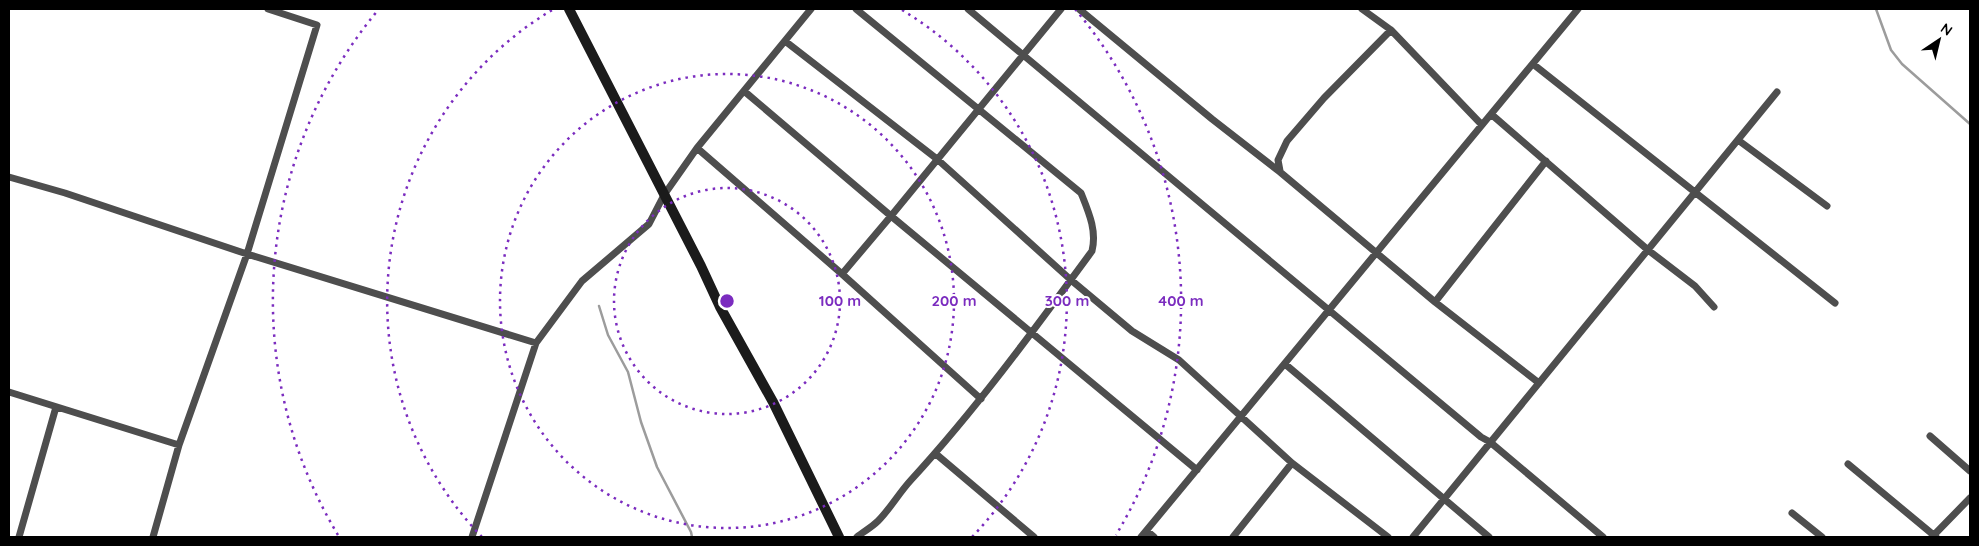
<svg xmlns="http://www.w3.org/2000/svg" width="1979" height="546" viewBox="0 0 1979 546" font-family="Quicksand,sans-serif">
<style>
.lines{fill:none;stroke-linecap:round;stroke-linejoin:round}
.stream{stroke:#9c9c9c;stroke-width:2.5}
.street{stroke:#4e4e4e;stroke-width:7}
.secondary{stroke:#1b1b1b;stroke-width:10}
.ring{fill:none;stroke:#7b2cbf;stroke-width:2.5;stroke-dasharray:2.5 5}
.centre{fill:#7b2cbf;stroke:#fff;stroke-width:2.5}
.ring-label{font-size:15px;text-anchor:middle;font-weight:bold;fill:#7b2cbf;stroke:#fff;stroke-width:4;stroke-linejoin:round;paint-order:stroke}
</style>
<rect width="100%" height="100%" fill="#fff"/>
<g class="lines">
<!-- stream -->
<path class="stream" d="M1876,9L1891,50L1902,64L1970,124
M599,306L608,335L628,372L641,422L657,467L691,532L692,537"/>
<!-- street -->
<path class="street" d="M856,9L1081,193C1089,213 1097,231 1092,251C1034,330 977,408 911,480C899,493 890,509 878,521C872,527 863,532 857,537
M968,9L1481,437L1490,442L1603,537
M1079,9L1212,119L1280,172L1435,302L1539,383
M1362,9L1391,30L1482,125
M785,41L937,159L1071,280L1132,331L1179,360L1292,463L1388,537
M1533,64L1835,303
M744,91L891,216L1197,470
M1491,114L1648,250L1695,286L1714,307
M1738,140L1827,206
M697,148L842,274L981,399
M1280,171L1278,160L1287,141L1324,98L1391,30
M9,177L65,193L247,254L536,343
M842,274L891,216L1061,9
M1435,302L1546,161
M1285,364L1489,537
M9,392L179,445
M1930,436L1970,471
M936,454L1034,537
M1848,464L1936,537
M1792,513L1822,537
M1147,531L1154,537
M19,537L56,407
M153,537L179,445L247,254L317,25L268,9
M472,537L536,343L582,281L649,224L664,195L697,148L811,9
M1141,537L1578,9
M1233,537L1292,463
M1413,537L1777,92
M1932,537L1970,498"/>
<!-- secondary -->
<path class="secondary" d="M569,9L701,266L720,307L773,402L839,537"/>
</g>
<!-- distance rings -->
<g class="ring">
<circle cx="727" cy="301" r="113"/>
<circle cx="727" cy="301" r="227"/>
<path d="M482 537A340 340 0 0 1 552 10M902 10A340 340 0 0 1 972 537"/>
<path d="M338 535A454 454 0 0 1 379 9M1075 9A454 454 0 0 1 1116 535"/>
</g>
<circle cx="727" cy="301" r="8" class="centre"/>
<g class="ring-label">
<text x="840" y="306">100 m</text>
<text x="954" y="306">200 m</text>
<text x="1067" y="306">300 m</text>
<text x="1181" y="306">400 m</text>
</g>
<!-- border -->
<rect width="1979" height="546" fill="none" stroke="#000000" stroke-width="20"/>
<!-- north arrow -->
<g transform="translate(1939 40) rotate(35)" stroke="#ffffff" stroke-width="4" paint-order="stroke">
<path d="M0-4L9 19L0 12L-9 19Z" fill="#000000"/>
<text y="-8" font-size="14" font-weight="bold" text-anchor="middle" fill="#000000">N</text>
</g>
</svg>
